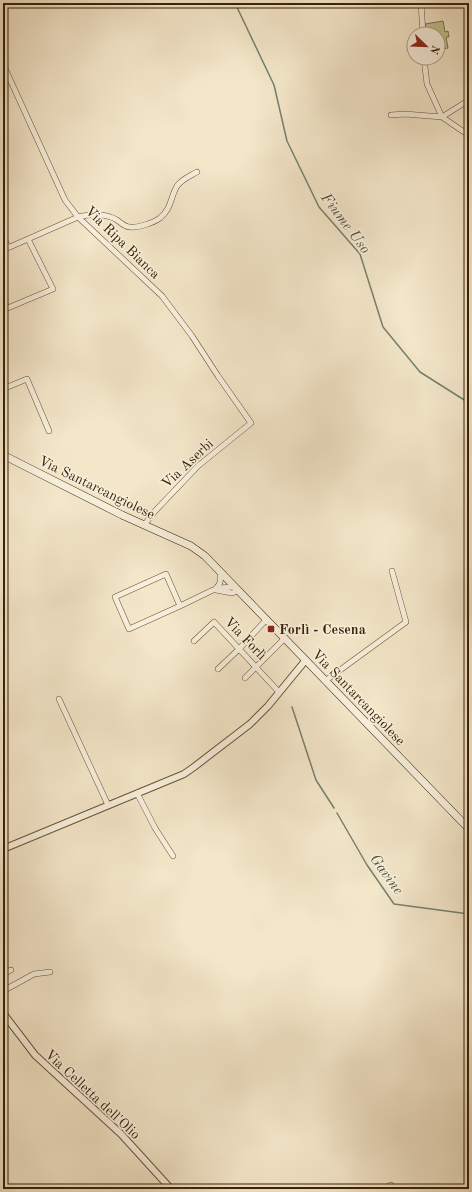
<svg xmlns="http://www.w3.org/2000/svg" width="472" height="1192" viewBox="0 0 472 1192" font-family="'Old Standard TT',serif">
<style>
.green{fill:#c0c393;stroke:#7c724c}
.lines{fill:none;stroke-linecap:round;stroke-linejoin:round}
.stream{stroke:#74806f;stroke-width:1.5}
.minor-casing{stroke:#685235;stroke-width:6}
.tertiary-casing{stroke:#685235;stroke-width:8}
.secondary-casing{stroke:#392104;stroke-width:8}
.minor{stroke:#f7efdc;stroke-width:5}
.tertiary{stroke:#f7efdc;stroke-width:6}
.secondary{stroke:#f7efdc;stroke-width:7}
.poi-dot{fill:#8f2418;stroke:#f7efdc;stroke-width:1.5}
.labels{text-anchor:middle;stroke-width:3.5;stroke-linejoin:round;paint-order:stroke}
.street-label{font-size:14px;fill:#392104;stroke:#f7efdc}
.poi-label{font-size:14px;font-weight:bold;fill:#392104;stroke:#f7efdc;text-anchor:start}
.water-label{font-size:15px;font-style:italic;fill:#56503a;stroke:#f7efdc}
</style>
<rect width="100%" height="100%" fill="#f3e6c9"/>
<filter id="stains"><feTurbulence type="fractalNoise" baseFrequency=".005" numOctaves="4"/><feColorMatrix values="0 0 0 0 .2 0 0 0 0 .09 0 0 0 0 .02 0 0 0 .5 -.17"/></filter>
<radialGradient id="worn" r=".72"><stop offset=".6" stop-color="#630" stop-opacity="0"/><stop offset="1" stop-color="#630" stop-opacity=".3"/></radialGradient>
<!-- green -->
<path class="green" d="M443,21L445,32L448,31L449,37H446L448,48L438,50V34H427L425,24Z"/>
<g class="lines">
<!-- stream -->
<path class="stream" d="M235,3L274,85L287,141L319,207L360,254L383,327L420,372L469,403
M292,707L316,780L334,808
M337,813L367,865L394,904L469,914"/>
<!-- minor casing -->
<g class="minor-casing">
<path id="minor" d="M421,3L423,34
M424,58L427,84L442,117L464,132L469,134
M3,64L65,200L78,217L162,296L192,336L218,376L251,423L198,466L156,510L144,525
M391,115L405,114L442,117
M442,117L469,100
M3,236L8,248
M3,250L78,217C89,214 106,213 117,220C121,223 125,227 130,227C138,228 153,223 160,218C172,208 170,198 177,186C182,179 190,176 197,172
M3,298L7,308
M3,310L53,289L28,239
M3,389L27,379L49,431
M216,588C221,584 221,579 220,572
M216,590L232,593L237,591
M180,606L166,574L115,597L129,629L180,606L213,590L219,588L234,587
M194,641L214,622L279,692
M218,669L239,649L266,620
M245,678L284,639
M325,681L406,622L392,571
M59,699L108,805
M137,793L155,828L173,856
M3,974L11,970
M3,991L34,974L50,972
M383,1189L391,1185"/>
</g>
<!-- tertiary casing -->
<g class="tertiary-casing">
<path id="tertiary" d="M3,849L184,774L194,767L250,724L268,706L305,661
M3,1013L35,1055L121,1134L171,1189"/>
</g>
<!-- secondary casing -->
<g class="secondary-casing">
<path id="secondary" d="M3,455L122,515L191,546L205,556L469,829"/>
</g>
<!-- minor -->
<use href="#minor" class="minor"/>
<!-- tertiary -->
<use href="#tertiary" class="tertiary"/>
<!-- secondary -->
<use href="#secondary" class="secondary"/>
</g>
<!-- markers -->
<rect class="poi-dot" x="267" y="625" width="8" height="8" rx="2"/>
<g class="labels">
<!-- street labels -->
<g class="street-label">
<text transform="translate(123 242) rotate(44)" y="5">Via Ripa Bianca</text>
<text transform="translate(187 463) rotate(-43)" y="5">Via Aserbi</text>
<text transform="translate(97 487) rotate(26)" y="5">Via Santarcangiolese</text>
<text transform="translate(246 638) rotate(46)" y="5">Via Forlì</text>
<text transform="translate(359 697) rotate(46)" y="5">Via Santarcangiolese</text>
<text transform="translate(93 1094) rotate(43)" y="5">Via Celletta dell'Olio</text>
</g>
<!-- poi labels -->
<g class="poi-label">
<text x="279" y="634">Forlì - Cesena</text>
</g>
<!-- water labels -->
<g class="water-label">
<text transform="translate(346 223) rotate(53)" y="5">Fiume Uso</text>
<text transform="translate(387 874) rotate(54)" y="5">Gavine</text>
</g>
</g>
<!-- margin -->
<rect width="472" height="1192" fill="none" stroke="#f3e6c9" stroke-width="16"/>
<rect x="4" y="4" width="464" height="1184" fill="none" stroke="#392104" stroke-width="2"/>
<rect x="8" y="8" width="456" height="1176" fill="none" stroke="#392104"/>
<!-- north arrow -->
<g transform="translate(426 46) rotate(113)"><circle r="19" fill="#f7efdc" stroke="#ab9d86"/>
<path d="M0-3L7 15L0 10L-7 15Z" fill="#8f2418"/>
<text y="-6" font-size="11" font-weight="bold" text-anchor="middle" fill="#392104">N</text>
</g>
<rect width="100%" height="100%" filter="url(#stains)"/>
<rect width="100%" height="100%" fill="url(#worn)"/>
</svg>
